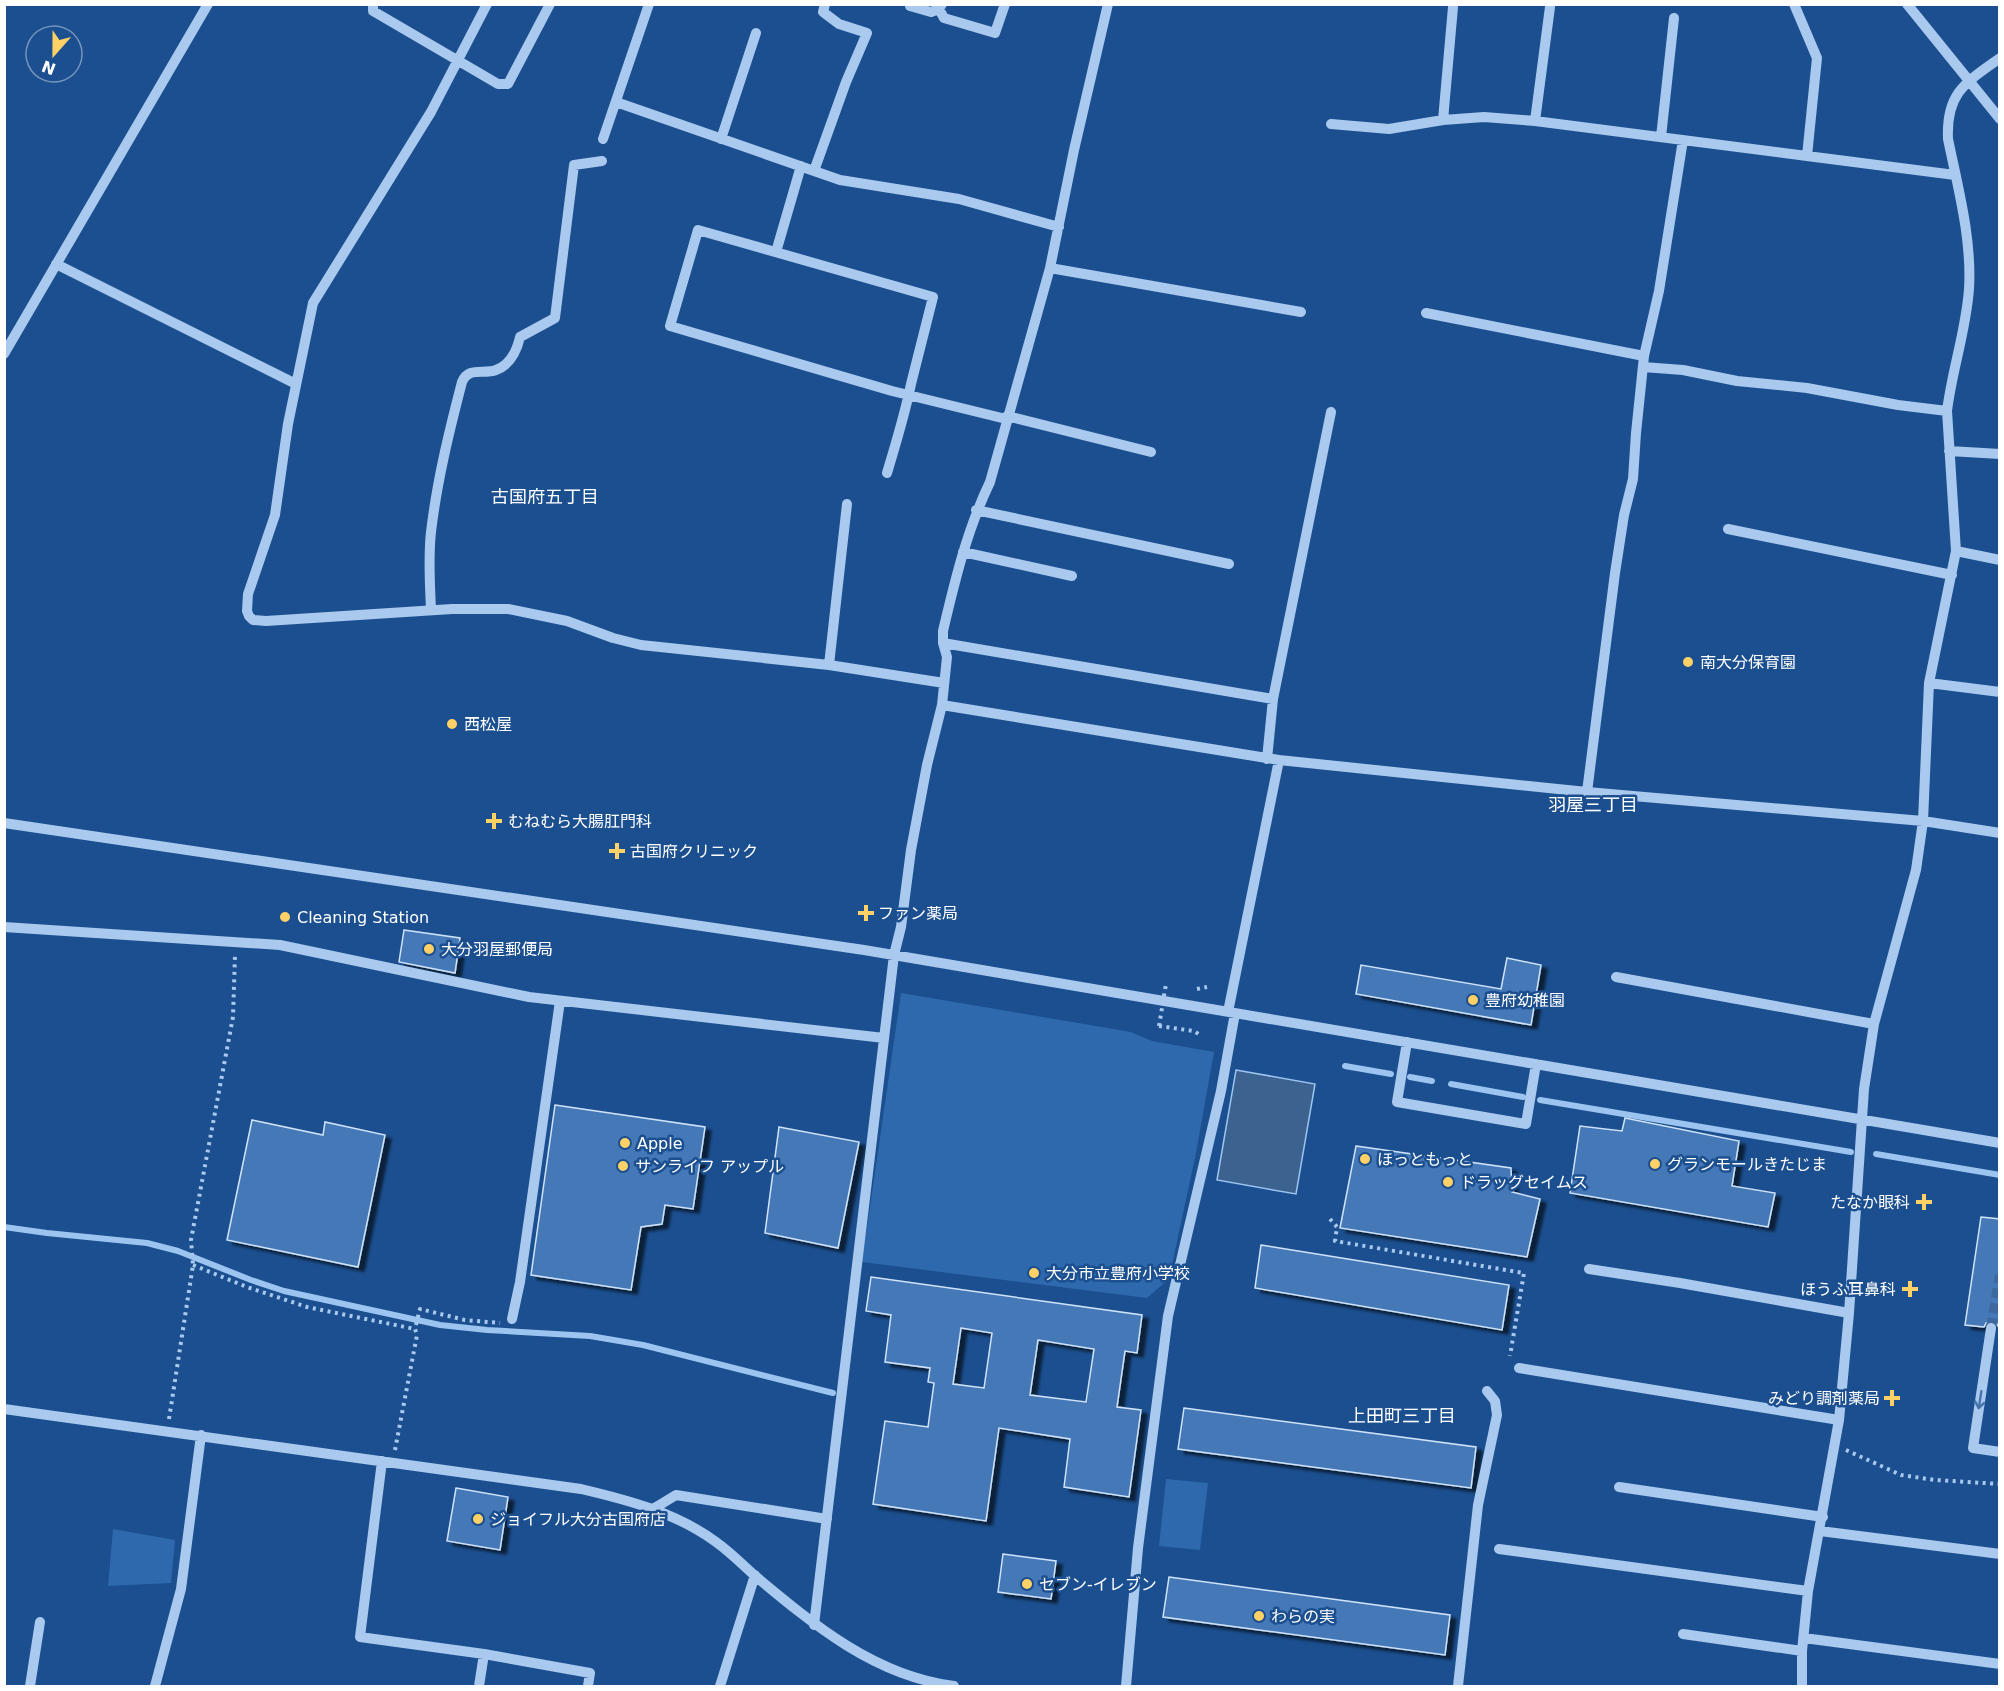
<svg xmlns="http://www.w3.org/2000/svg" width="2004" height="1691" viewBox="0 0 2004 1691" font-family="'DejaVu Sans','Noto Sans JP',sans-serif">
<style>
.green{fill:#2e69ad}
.water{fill:#3c6290;stroke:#9cc4f0;stroke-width:1.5}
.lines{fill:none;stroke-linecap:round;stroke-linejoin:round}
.stream{stroke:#9cc4f0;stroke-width:6}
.building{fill:#4478b7;stroke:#cfe3fa;stroke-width:1.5;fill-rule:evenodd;filter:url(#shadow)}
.minor-tunnel{stroke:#3d69a0;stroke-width:10;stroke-dasharray:10 5;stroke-linecap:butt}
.path{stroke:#a9c9ee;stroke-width:4;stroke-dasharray:3 4.5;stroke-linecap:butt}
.minor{stroke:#a9c9ee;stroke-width:10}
.path-bridge{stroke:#a9c9ee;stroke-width:4;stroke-dasharray:3 4.5;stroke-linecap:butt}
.oneway{stroke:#4674ac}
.poi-dot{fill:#ffd166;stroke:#1b4f8f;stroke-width:2}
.labels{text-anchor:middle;stroke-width:5;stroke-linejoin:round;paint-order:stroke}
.poi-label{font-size:16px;fill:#fff;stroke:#1b4f8f;text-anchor:start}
.neighbourhood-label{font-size:18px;fill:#fff;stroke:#1b4f8f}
</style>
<defs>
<filter id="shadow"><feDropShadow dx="6" dy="4" stdDeviation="1.5" flood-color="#0009"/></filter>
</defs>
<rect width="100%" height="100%" fill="#1b4f8f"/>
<!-- green -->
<path class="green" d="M901,993L1131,1032L1152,1041L1214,1052L1196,1153L1169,1279L1147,1298L862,1262Z
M1166,1479L1208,1483L1200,1550L1159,1546Z
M113,1529L175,1540L171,1583L108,1586Z"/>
<!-- water -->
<path class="water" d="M1236,1070L1315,1084L1296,1194L1217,1180Z"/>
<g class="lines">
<!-- stream -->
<path class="stream" d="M1345,1066L1391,1074
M1410,1077L1432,1081
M1451,1084L1523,1097
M1540,1100L1851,1152
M1876,1154L2000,1175
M4,1227L47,1233L147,1243L178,1251L251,1280L284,1291L440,1325L487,1330L590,1336L643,1345L833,1393"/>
</g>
<!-- building -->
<path class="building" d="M404,930L460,938L455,973L399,962Z
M1507,958L1541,965L1531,1025L1356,994L1361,965L1501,989Z
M555,1105L705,1127L693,1209L665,1205L662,1224L641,1227L631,1290L531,1275Z
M1625,1118L1739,1141L1732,1186L1775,1193L1768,1227L1570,1193L1580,1126L1622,1131Z
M252,1120L323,1135L325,1122L385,1135L358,1267L227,1240Z
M779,1127L859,1142L838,1248L765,1233Z
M1356,1146L1511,1168L1512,1192L1540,1199L1527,1257L1340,1228Z
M1981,1217L2000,1219V1329L1996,1323L1992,1321L1986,1323L1984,1327L1965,1325Z
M1261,1245L1509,1285L1502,1330L1255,1288Z
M871,1277L1142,1315L1137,1353L1125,1351L1117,1407L1141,1410L1129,1497L1064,1487L1070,1439L999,1428L986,1521L873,1504L885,1421L928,1427L934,1383L928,1382L930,1368L885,1362L891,1315L866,1311ZM961,1328L992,1333L984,1388L953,1384ZM1038,1340L1094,1349L1086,1402L1030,1395Z
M1184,1408L1476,1447L1471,1488L1178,1449Z
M456,1488L508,1497L500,1550L447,1541Z
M1003,1554L1056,1561L1051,1599L998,1592Z
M1169,1577L1450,1615L1445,1655L1163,1617Z"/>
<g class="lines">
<!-- minor-tunnel -->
<path class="minor-tunnel" d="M1991,1328L2000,1275"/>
<!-- path -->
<path class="path" d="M1197,989L1207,987
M1159,1026L1194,1031L1200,1035
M1330,1219L1337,1227L1335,1241L1524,1273L1510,1356
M193,1265L247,1287L307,1307L415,1329
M169,1419L193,1265L191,1240L233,1017L235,955
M395,1450L417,1335L415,1329L420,1309L465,1320L500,1323
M1846,1450L1901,1475L1935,1480L2000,1484"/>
<!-- minor -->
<path class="minor" d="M373,4V11L498,84H508L550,4
M487,4L431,112L313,303L288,424L275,515L248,594L247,611L249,616L253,620L266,621L452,609H508L567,621L613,638L641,645L829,665L944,683
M942,4L939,9L944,18L995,33L1005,4
M1794,4L1817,58L1807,156L1955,175
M1907,4L2000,119
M910,6L931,12L939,9
M616,102L840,180L959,199L1059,227
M1443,120L1453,7
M1535,121L1550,7
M1331,124L1389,129L1443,120L1484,117L1535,121L1807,156
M1661,137L1674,18
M603,139L649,4
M721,139L756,33
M814,171L846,82L867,33L839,24L823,12L825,4
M776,252L801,166
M56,264L296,384
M1050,268L1301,312
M1426,313L1644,356
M4,354L208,4
M1643,367L1683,370L1737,381L1807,388L1898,405L1947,411
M1007,416L1151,452
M1949,451L2000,454
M887,473C896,443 905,414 911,384L933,297L698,230L670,326L892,391L1006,419
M976,510L1229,564
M1728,529L1952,575
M1956,551L2000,560
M963,552L1072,576
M431,610C430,584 428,558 431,532C437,481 449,432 462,382C469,366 483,375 496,370C510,365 517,350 520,337L555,318L574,165L602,161
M943,643L1273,699
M829,665L847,504
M1929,683L2000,692
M942,705L1279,760L1587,792L1923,821L2000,833
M1267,759L1273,699L1331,412
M1587,792L1615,573L1624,515L1633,479L1636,433L1644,356L1659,291L1683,140
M4,823L864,950L2000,1143
M4,927L280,945L529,997L884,1038
M1616,977L1874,1024
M1228,1012L1279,760
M1407,1042L1397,1102L1526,1124L1536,1064
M1589,1269L1680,1283L1849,1313
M512,1319L520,1282L560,1001
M1991,1328L1973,1448L2000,1452
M1519,1368L1839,1420
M4,1409L581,1489C628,1500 677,1513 716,1542C730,1552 742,1564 754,1575C814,1625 875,1676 954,1686
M382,1461L360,1637L484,1654L479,1686
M1619,1487L1823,1517
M653,1509L676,1495L827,1519
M1820,1531L2000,1554
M1499,1549L1808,1591
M814,1625L894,955L901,927L911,850L927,765L942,705L947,657L943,643V631C955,580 967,530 990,482L1050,268L1074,150L1108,4
M1683,1634L1802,1651
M1804,1638L2000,1664
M484,1654L590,1673L588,1686
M30,1686L40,1622
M155,1686L181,1589L201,1435
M720,1686L755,1575
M1126,1686L1138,1548L1168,1316L1221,1091L1235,1013
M1458,1686L1478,1505L1497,1415L1495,1401L1487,1391
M1802,1686V1651L1808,1591L1839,1420L1849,1313L1864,1089L1874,1024L1916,870L1923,821L1929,683L1956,551L1947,411C1952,370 1966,331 1969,289C1972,239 1958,188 1948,139C1946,93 1965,83 2000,58"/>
<!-- path-bridge -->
<path class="path-bridge" d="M1159,1026L1166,984"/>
</g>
<!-- one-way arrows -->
<defs><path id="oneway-shaft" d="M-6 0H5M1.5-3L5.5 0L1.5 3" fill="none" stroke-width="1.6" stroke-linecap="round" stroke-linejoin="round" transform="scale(1.5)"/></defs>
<use class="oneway" href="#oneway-shaft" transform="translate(1980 1400) rotate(99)"/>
<!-- markers -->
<g class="poi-dot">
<circle cx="1688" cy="662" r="6"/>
<circle cx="452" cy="724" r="6"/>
<path d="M491 812h6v6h6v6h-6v6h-6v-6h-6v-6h6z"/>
<path d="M614 842h6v6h6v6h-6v6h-6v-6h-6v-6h6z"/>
<path d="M863 904h6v6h6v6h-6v6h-6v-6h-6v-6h6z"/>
<circle cx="285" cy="917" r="6"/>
<circle cx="429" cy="949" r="6"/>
<circle cx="1473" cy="1000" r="6"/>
<circle cx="625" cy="1143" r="6"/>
<circle cx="1365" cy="1159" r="6"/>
<circle cx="1655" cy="1164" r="6"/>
<circle cx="623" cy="1166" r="6"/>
<circle cx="1448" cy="1182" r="6"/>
<path d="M1921 1193h6v6h6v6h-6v6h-6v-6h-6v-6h6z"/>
<circle cx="1034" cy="1273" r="6"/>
<path d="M1907 1280h6v6h6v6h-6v6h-6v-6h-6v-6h6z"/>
<path d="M1889 1389h6v6h6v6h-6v6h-6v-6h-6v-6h6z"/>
<circle cx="478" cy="1519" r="6"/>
<circle cx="1027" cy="1584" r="6"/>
<circle cx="1259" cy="1616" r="6"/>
</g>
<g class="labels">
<!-- poi labels -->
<g class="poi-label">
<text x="1700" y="668">南大分保育園</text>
<text x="464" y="730">西松屋</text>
<text x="508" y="827">むねむら大腸肛門科</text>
<text x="630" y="857">古国府クリニック</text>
<text x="878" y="919">ファン薬局</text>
<text x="297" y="923">Cleaning Station</text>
<text x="441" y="955">大分羽屋郵便局</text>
<text x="1485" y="1006">豊府幼稚園</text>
<text x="637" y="1149">Apple</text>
<text x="1377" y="1165">ほっともっと</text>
<text x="1667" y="1170">グランモールきたじま</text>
<text x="635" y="1172">サンライフ アップル</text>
<text x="1460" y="1188">ドラッグセイムス</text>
<text x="1910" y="1208" text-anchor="end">たなか眼科</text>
<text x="1046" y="1279">大分市立豊府小学校</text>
<text x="1896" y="1295" text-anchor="end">ほうふ耳鼻科</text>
<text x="1880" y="1404" text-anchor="end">みどり調剤薬局</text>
<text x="490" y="1525">ジョイフル大分古国府店</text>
<text x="1039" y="1590">セブン-イレブン</text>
<text x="1271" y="1622">わらの実</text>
</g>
<!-- neighbourhood labels -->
<g class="neighbourhood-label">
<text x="545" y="503">古国府五丁目</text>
<text x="1593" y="811">羽屋三丁目</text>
<text x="1402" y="1422">上田町三丁目</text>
</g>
</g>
<!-- border -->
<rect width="2004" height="1691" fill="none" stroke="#ffffff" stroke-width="12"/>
<!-- north arrow -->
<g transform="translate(54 54) rotate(201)"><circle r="28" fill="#1b4f8f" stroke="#7695bc" stroke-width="1.5"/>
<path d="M0-4.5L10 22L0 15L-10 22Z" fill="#ffd166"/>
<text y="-9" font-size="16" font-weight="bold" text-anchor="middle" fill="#ffffff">N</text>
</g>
</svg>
